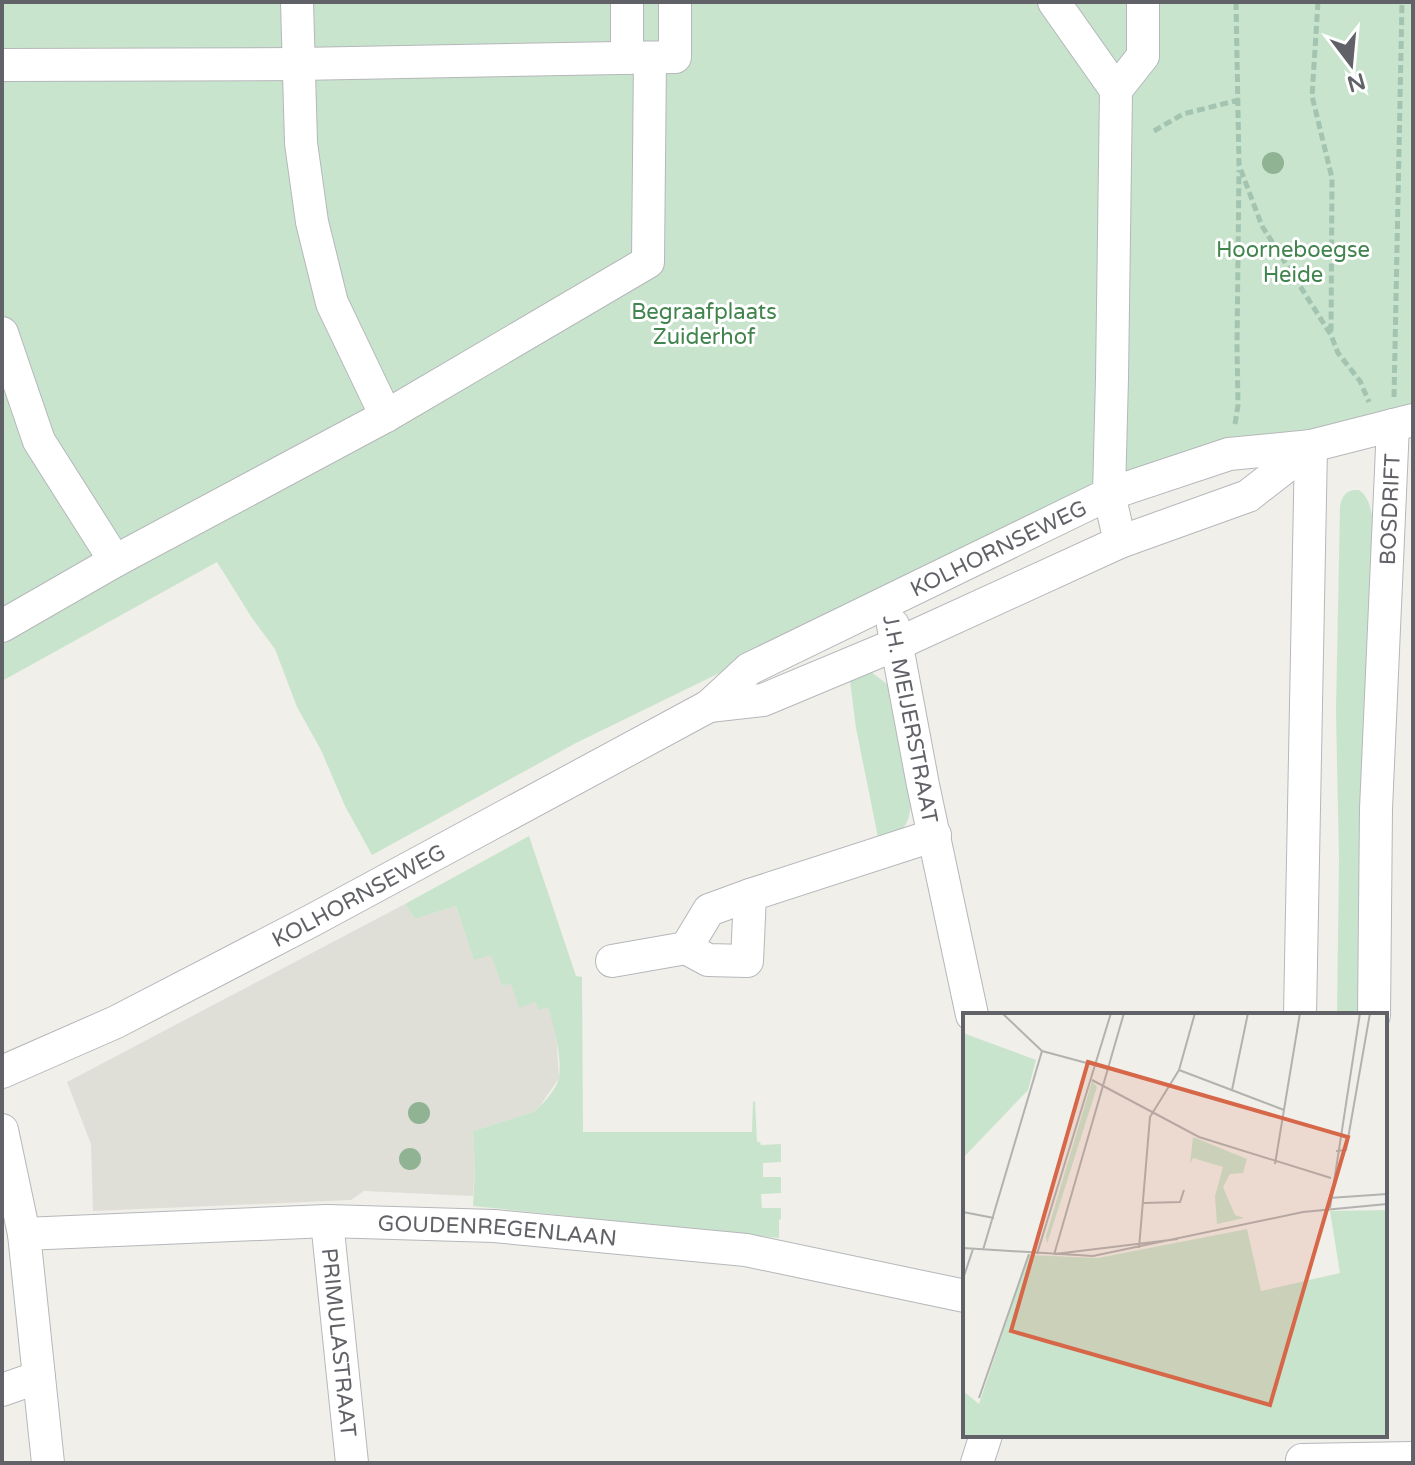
<svg xmlns="http://www.w3.org/2000/svg" width="1415" height="1465" viewBox="0 0 1415 1465" font-family="'Varela Round',sans-serif">
<style>
.education{fill:#dfded7}
.green{fill:#c9e4cc}
.lines{fill:none;stroke-linecap:round;stroke-linejoin:round}
.minor-casing{stroke:#b5b7bb;stroke-width:34}
.path{stroke:#a2c4b1;stroke-width:5;stroke-dasharray:8 4;stroke-linecap:butt}
.minor{stroke:#fff;stroke-width:32}
.tree{fill:#90b493}
.labels{text-anchor:middle;stroke-width:6;stroke-linejoin:round;paint-order:stroke}
.park-label{font-size:22px;fill:#41844d;stroke:#fff}
.street-label{font-size:22px;fill:#606267;stroke:#fff}
.inset-road{fill:none;stroke:#b2b3b1;stroke-width:2}
.view{fill:#d66749;fill-opacity:0.15;stroke:#d66749;stroke-width:4}
.inset-edge{fill:none;stroke:#606267;stroke-width:4}
</style>
<rect width="100%" height="100%" fill="#f0efe9"/>
<!-- education -->
<path class="education" d="M405,904L415,919L456,906L474,959L491,954L502,986L511,984L536,1002L548,1007L556,1031L559,1078L540,1106L533,1112L473,1131L475,1168L473,1196L364,1191L351,1200L93,1211L91,1144L67,1082Z"/>
<!-- green -->
<path class="green" d="M2,2H1413V412L1084,495L576,743L372,855L345,806L321,750L297,707L275,649L252,618L217,562L2,681Z
M1359,490C1371,498 1372,516 1374,529L1373,1015H1337L1339,860L1336,711L1340,506C1342,495 1347,489 1359,490Z
M871,672L891,687L911,804C908,830 902,832 879,842L856,728L850,681Z
M529,836L576,976L582,977L583,1132H752L753,1102L755,1101L757,1142H760L761,1145L781,1144V1162L763,1163V1177H781V1193L761,1194L762,1208H781V1219L779,1220V1238L473,1206L475,1168L473,1131L533,1112C542,1106 557,1089 559,1077C562,1057 554,1026 548,1007L539,1010L535,1002L519,1008L511,984L502,986L491,955L474,960L456,906L415,919L405,904Z"/>
<g class="lines">
<!-- minor casing -->
<g class="minor-casing">
<g id="minor">
<path d="M297,2L301,143L312,222L332,303L386,416"/>
<path d="M627,2V58"/>
<path d="M1054,2L1116,90L1112,378L1109,494L1120,542"/>
<path d="M2,65L298,64L675,57V2"/>
<path d="M1116,90L1143,56V2"/>
<path d="M2,333L39,441L115,561"/>
<path d="M893,625L923,785L972,1015"/>
<path d="M2,626L115,561L386,416L648,262L650,58"/>
<path d="M709,706L763,700L897,644L1120,542L1248,496L1311,447"/>
<path d="M686,948L709,910L750,895"/>
<path d="M612,961L686,948L708,960L747,961L750,895L935,835"/>
<path d="M1300,1015L1311,446"/>
<path id="s1" d="M1374,1015L1376,809L1393,425"/>
<path id="s2" d="M2,1072L116,1022L311,921L709,706L749,669L1109,494L1229,454L1311,446L1413,420"/>
<path d="M2,1130L24,1234L48,1463"/>
<path id="s3" d="M327,1221L352,1463"/>
<path id="s4" d="M24,1234L327,1221L494,1226L746,1250L965,1296"/>
<path d="M2,1390L39,1377"/>
<path d="M1302,1460L1413,1458"/>
<path d="M977,1463L986,1435"/>
</g>
</g>
<!-- path -->
<path class="path" d="M1236,2L1239,165L1262,226L1331,335L1338,353L1360,381L1369,402
M1318,2L1312,96L1332,178L1331,334
M1154,131L1183,114L1239,100
M1394,397L1402,2
M1235,424L1238,405L1237,346L1239,170"/>
<!-- minor -->
<use href="#minor" class="minor"/>
</g>
<!-- trees -->
<g class="tree">
<circle cx="1273" cy="163" r="11"/>
<circle cx="419" cy="1113" r="11"/>
<circle cx="410" cy="1159" r="11"/>
</g>
<g class="labels">
<!-- park labels -->
<g class="park-label">
<text x="1293" y="257">Hoorneboegse<tspan x="1293" dy="25">Heide</tspan></text>
<text x="704" y="319">Begraafplaats<tspan x="704" dy="25">Zuiderhof</tspan></text>
</g>
<!-- street labels -->
<g class="street-label">
<text dy="8" stroke="none"><textPath href="#s1" startOffset="506">BOSDRIFT</textPath></text>
<text dy="8" stroke="none"><textPath href="#s2" startOffset="1128">KOLHORNSEWEG</textPath></text>
<text transform="translate(911 719) rotate(79)" y="8">J.H. MEIJERSTRAAT</text>
<text dy="8" stroke="none"><textPath href="#s2" startOffset="398">KOLHORNSEWEG</textPath></text>
<text dy="8" stroke="none"><textPath href="#s4" startOffset="474">GOUDENREGENLAAN</textPath></text>
<text dy="8" stroke="none"><textPath href="#s3" startOffset="122">PRIMULASTRAAT</textPath></text>
</g>
</g>
<!-- overview -->
<g transform="translate(963 1013)">
<rect width="424" height="424" fill="#f0efe9"/>
<path d="M0,20L73,47L65,77L0,145ZM129,68L134,74L84,231L83,223ZM230,124L284,146L280,160L267,161L260,174L272,202L281,205L254,211L252,183L260,154L230,145L227,151ZM424,197V424H0V378L16,391L66,242L135,245L284,216L298,278L377,260L367,198Z" fill="#c9e4cc"/>
<path class="inset-road" d="M39,0L79,38M216,57L321,97M129,67L236,124L368,165M269,77L285,0M373,138L383,137L407,0M312,151L337,0M366,185L424,181M180,190L217,189L221,177M367,195L397,0M0,199L31,205M0,235L130,243L340,199L424,191M176,235L187,104L216,57L232,0M20,237L79,38L146,56M74,241L148,0M92,241L215,226M91,242L161,0M0,266L10,236M16,385L66,241"/>
<path class="view" d="M125,49L385,124L307,392L48,318Z"/>
<rect width="424" height="424" class="inset-edge"/>
</g>
<!-- border -->
<rect width="1415" height="1465" fill="none" stroke="#606267" stroke-width="8"/>
<!-- north arrow -->
<g transform="translate(1351 64) rotate(164)" stroke="#ffffff" stroke-width="6" paint-order="stroke">
<path d="M0-6L14 30L0 20L-14 30Z" fill="#606267"/>
<text y="-12" font-size="22" font-weight="bold" text-anchor="middle" fill="#606267">N</text>
</g>
</svg>
